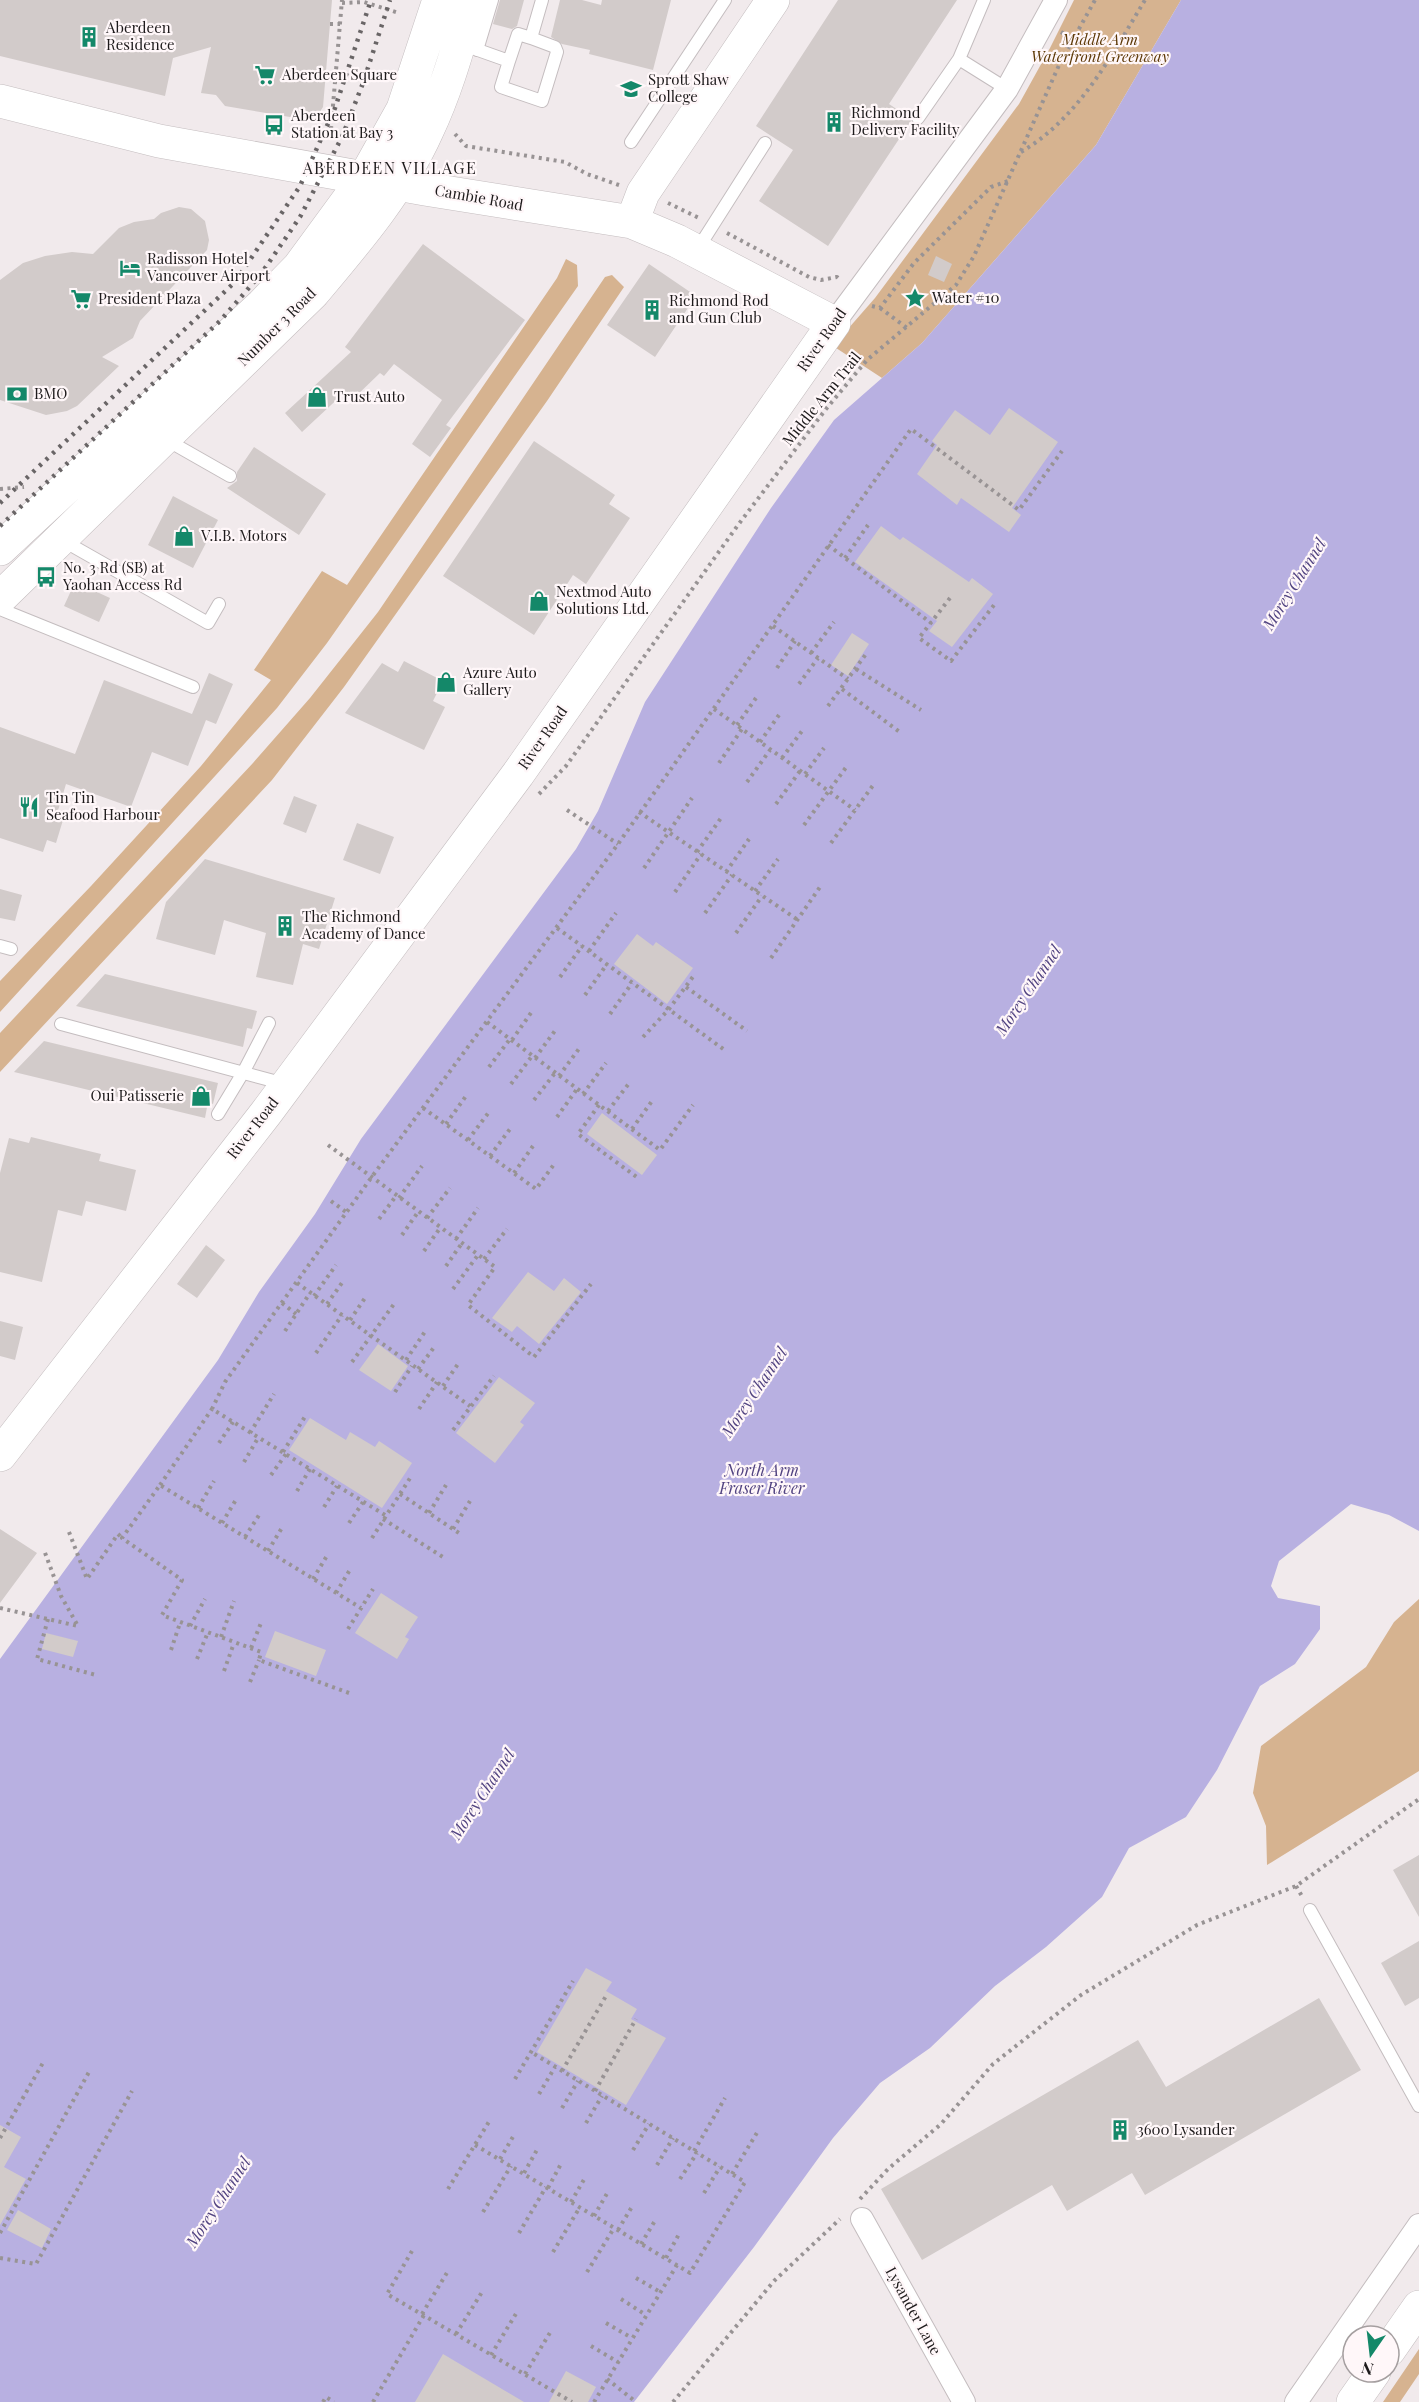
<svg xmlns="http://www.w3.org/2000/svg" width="1419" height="2402" viewBox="0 0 1419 2402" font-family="'Playfair Display',serif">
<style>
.green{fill:#d6b390}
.water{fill:#b8b0e1}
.building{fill:#d2cbca}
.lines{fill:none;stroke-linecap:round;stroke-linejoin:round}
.lane-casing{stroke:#c4bdbf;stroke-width:14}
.street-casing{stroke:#c4bdbf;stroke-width:24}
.secondary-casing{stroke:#c4bdbf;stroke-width:34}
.path{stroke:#989394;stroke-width:4;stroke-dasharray:3 4.5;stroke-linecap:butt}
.lane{stroke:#fff;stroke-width:12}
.street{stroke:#fff;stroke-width:22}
.secondary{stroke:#fff;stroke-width:33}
.rail{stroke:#696566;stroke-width:4.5;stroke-dasharray:3 6;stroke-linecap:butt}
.labels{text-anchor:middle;stroke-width:4.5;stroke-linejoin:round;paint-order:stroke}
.poi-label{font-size:15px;fill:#1d1a1b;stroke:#fff7f9;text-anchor:start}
.park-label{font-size:15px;font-style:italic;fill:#5d3806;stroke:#fff7f9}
.street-label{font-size:15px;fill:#1d1a1b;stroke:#fff7f9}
.neighbourhood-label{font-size:16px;letter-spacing:1.5px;fill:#1d1a1b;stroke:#fff7f9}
.water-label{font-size:16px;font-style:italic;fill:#514381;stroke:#fff7f9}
</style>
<rect width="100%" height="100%" fill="#f1eaec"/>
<!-- green -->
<path class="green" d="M1074,0H1181L1096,145L922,343L882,378L833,346L875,298L1019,104L1050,48Z
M566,259L577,265L578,286L327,643L277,708L0,1012V981L91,886L201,766L271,680L254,670L322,571L347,585L557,278Z
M612,275L624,287L547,401L344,687L272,780L0,1072V1033L253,763L310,698L378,612L605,277Z
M1419,1599V1771L1267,1865L1266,1826L1253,1793L1261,1746L1366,1667L1394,1622Z
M1419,2349V2374L1400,2402H1383Z"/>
<!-- water -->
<path class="water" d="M1181,0H1419V1531L1389,1515L1351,1504L1279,1561L1271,1586L1278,1598L1320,1606V1629L1295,1664L1260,1686L1217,1770L1186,1817L1129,1848L1102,1897L1046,1947L995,1986L930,2048L880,2083L833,2138L754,2247L634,2402H0V1659L218,1360L259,1292L315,1214L361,1139L576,849L598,811L645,702L771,508L834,420L922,343L1096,145Z"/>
<!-- building -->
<path class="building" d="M0,0H332L323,107L317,116L308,120L225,106L216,95L201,93L211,47L173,58L165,96L0,56Z
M500,0H524L517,26L512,29L493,24Z
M560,0H582L601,5L602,0H671L653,70L589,54L590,50L562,44L551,37Z
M838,0H957L889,104L910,118L911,121L828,246L759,201L793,150L756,126Z
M179,207L191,209L205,221L209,240L207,250L140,321L133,338L102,357L119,366L77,406L67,411L46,415L0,400V280L23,263L45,256L72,252L93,254L119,228L134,222L154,219L161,213Z
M423,244L525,320L446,425L451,428L430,457L412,444L442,400L394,364L384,376L380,373L352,400L345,392L302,432L285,413L351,352L345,347Z
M936,256L952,264L944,282L928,275Z
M649,264L696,296L655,357L607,325Z
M1009,408L1058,442L1012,508L1021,515L1009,532L961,498L957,505L917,474L937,445L932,441L955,410L990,435Z
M534,441L615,495L609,504L630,518L586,584L573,575L534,635L443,576Z
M254,447L326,494L299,535L227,488L237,481V472Z
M173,496L218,520L193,568L148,545Z
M881,526L900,540L903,537L969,582L972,578L993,594L952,647L929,631L937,621L855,562Z
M75,582L110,598L99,622L64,606Z
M852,633L869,644L848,676L831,665Z
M404,661L443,681L433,701L445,707L424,750L345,713L382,663L398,672Z
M209,673L233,684L216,724L206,720L188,766L152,752L131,807L66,784L56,817L63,820L56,843L47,840L43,852L0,838V727L75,754L104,680L192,714Z
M294,796L317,805L306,833L283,824Z
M357,823L394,837L380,874L343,860Z
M205,859L335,898L319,949L303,944L293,985L256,977L266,933L224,920L215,955L156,939L166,902Z
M0,889L22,895L15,921L0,918Z
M637,934L653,946L656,942L693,968L667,1004L614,964Z
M105,974L257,1011L252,1029L247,1028L243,1047L76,1006Z
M44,1041L218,1083L213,1104L208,1102L205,1118L14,1072Z
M602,1113L657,1155L642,1175L587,1134Z
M31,1137L101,1154L99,1161L136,1170L126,1211L86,1201L82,1216L58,1210L42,1282L0,1272V1173L9,1138L29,1143Z
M206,1245L225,1260L197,1298L177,1284Z
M528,1272L554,1291L564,1278L581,1292L539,1344L517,1326L512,1332L492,1318Z
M0,1321L23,1327L15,1360L0,1356Z
M378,1344L408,1366L391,1391L359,1370Z
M499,1377L535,1403L520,1422L524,1425L495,1463L456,1433Z
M310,1418L346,1440L350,1432L375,1447L379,1441L412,1463L382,1508L289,1450Z
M0,1529L37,1553L0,1603Z
M381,1593L418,1617L405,1637L409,1639L397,1659L355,1633Z
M275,1631L326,1650L316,1676L265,1657Z
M46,1633L78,1641L73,1657L42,1649Z
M1419,1855V1917L1393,1870Z
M1419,1941V1998L1405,2006L1381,1963Z
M586,1968L612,1982L606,1991L637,2009L631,2019L666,2038L626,2105L537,2052Z
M1319,1998L1361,2070L1145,2195L1132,2173L1067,2211L1052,2185L922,2260L881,2189L1138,2040L1166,2087Z
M0,2125L21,2137L4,2167L26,2179L0,2225Z
M18,2210L51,2229L42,2248L7,2230Z
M443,2354L524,2402H415Z
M566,2371L596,2387L588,2402H549Z"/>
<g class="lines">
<!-- lane casing -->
<g class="lane-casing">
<path id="lane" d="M461,44L509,61L501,87L542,101L557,52L555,47L531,38L542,0
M477,50L492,0
M959,59L984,0
M509,61L518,34L531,38
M918,118L959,59L1007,89
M631,142L725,0
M697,250L765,143
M165,439L230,476
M62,540L208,623L219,604
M0,609L193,687
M0,946L11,949
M61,1024L285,1084
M218,1114L244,1071L269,1023
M1310,1910L1419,2106"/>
</g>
<!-- street casing -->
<g class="street-casing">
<path id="street" d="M834,323L1007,89L1056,0
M862,2219L964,2402
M1296,2402L1419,2225"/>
</g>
<!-- secondary casing -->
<g class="secondary-casing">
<path id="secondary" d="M0,101L159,141L425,189L632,222L677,241L834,323L518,774L266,1113L0,1455
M632,222L643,193L773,0
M0,549L262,305L299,267L365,177L403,109L439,0
M0,598L313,293C355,243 400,191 427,131C447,89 459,44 472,0
M1389,2350L1419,2307
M1353,2402L1374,2372"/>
</g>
<!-- path -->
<path class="path" d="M342,3L364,2L399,13
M330,24H340
M1061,32L1073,39
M331,129L342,0
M455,134L466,146L565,162L587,174L619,185
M1021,152C1079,118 1111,56 1145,0
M668,203L699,218
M727,233L809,277L821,280L837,277L841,281
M872,306L880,308L914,263L991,187L1008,181
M880,308L907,328
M0,489L24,487
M828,545L931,623
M845,558L868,525
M950,598L919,638L951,661L994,605
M773,626L848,679
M811,653L834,622
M777,668L795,641
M856,669L921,710
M799,684L818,658
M842,689L901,733
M828,706L866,654
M714,709L855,810
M737,725L756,698
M760,742L779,715
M782,758L802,731
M719,763L742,729
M805,774L824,748
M747,782L770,750
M539,794L566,766L738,525L826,409L867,360L956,285L974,256L1060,63L1095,0
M776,804L800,771
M567,810L618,844
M639,812L798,920
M804,825L847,766
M831,843L874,784
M697,852L721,818
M644,868L692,798
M726,872L749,839
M755,891L778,859
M675,892L701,854
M705,913L732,875
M557,928L726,1051
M736,933L762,896
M589,951L616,913
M771,958L820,887
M560,977L582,946
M686,987L747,1031
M585,995L607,964
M610,1014L632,983
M487,1022L660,1150L693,1105
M643,1037L669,1009L695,974
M512,1040L533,1010
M535,1058L557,1028
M489,1067L510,1039
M559,1076L581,1046
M511,1084L532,1056
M583,1094L606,1063
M534,1100L555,1073
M599,1105L578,1134L638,1178
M423,1108L536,1189L555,1163
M608,1111L630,1082
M557,1117L577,1089
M446,1124L466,1096
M632,1129L652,1101
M468,1140L489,1112
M328,1145L495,1267L468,1305L534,1357L591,1284
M490,1156L510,1129
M514,1173L533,1146
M399,1198L422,1166
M331,1201L346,1212
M427,1218L450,1188
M379,1219L396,1196
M402,1235L418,1212
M456,1239L478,1208
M424,1251L440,1228
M484,1259L507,1229
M446,1266L462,1243
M297,1283L470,1406
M453,1289L478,1255
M314,1296L336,1265
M282,1303L296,1314
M327,1304L344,1280
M350,1320L365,1298
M285,1331L310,1293
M316,1353L342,1315
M406,1360L426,1330
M352,1362L394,1304
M418,1369L435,1346
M443,1386L458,1364
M395,1392L412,1366
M419,1409L437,1382
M453,1430L494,1376
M250,1433L274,1394
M219,1443L233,1422
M283,1452L306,1415
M244,1462L258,1438
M271,1475L286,1454
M160,1485L212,1409
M297,1491L310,1469
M400,1494L462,1535
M324,1507L337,1486
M198,1508L214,1481
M429,1513L446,1485
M385,1515L212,1409L225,1382L371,1178L618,844L911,429L1019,510L1062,451
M383,1519L446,1559
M222,1523L237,1498
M349,1523L363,1502
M453,1529L470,1501
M69,1532L87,1579L118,1534L122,1538
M245,1537L261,1512
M372,1538L412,1475
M268,1551L283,1526
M313,1579L328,1554
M336,1593L351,1568
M0,1608L78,1626L61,1596L44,1550
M48,1619L37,1659L96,1675
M190,1626L205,1599
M348,1629L373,1589
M221,1637L234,1601
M251,1648L261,1623
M171,1650L180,1623
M197,1659L208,1632
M224,1671L234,1643
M250,1682L259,1660
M349,1693L259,1660L261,1652L162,1615L182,1580L122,1538L160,1485L361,1608
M1296,1886L1303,1898
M562,2071L606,1996
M515,2079L573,1981
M595,2091L636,2019
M539,2094L555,2067
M562,2108L578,2081
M586,2123L602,2096
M0,2138L44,2061
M475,2145L690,2273L745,2182L531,2052
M633,2150L649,2124
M694,2151L725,2098
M500,2159L514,2135
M657,2165L673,2138
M524,2173L538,2148
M732,2174L758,2131
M680,2179L697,2153
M548,2188L562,2162
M448,2189L490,2120
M704,2193L720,2167
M860,2199L888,2169L941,2124L993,2064L1081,1995L1197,1925L1296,1886L1419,1799
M571,2202L586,2176
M483,2212L511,2166
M594,2216L609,2190
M618,2230L633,2205
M0,2233L89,2072
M519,2233L546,2187
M641,2244L656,2219
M412,2251L387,2294L572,2402
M553,2252L580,2207
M0,2258L36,2264L132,2091
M666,2258L679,2234
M587,2272L614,2228
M636,2278L660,2292
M621,2299L646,2315
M422,2314L448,2271
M606,2323L632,2338
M456,2334L482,2292
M591,2346L618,2362
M491,2355L517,2312
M525,2374L551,2331
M607,2379L636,2402
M323,2402L326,2397L334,2402
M373,2402L424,2315
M594,2402L677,2265
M673,2402L774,2281L840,2219"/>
<!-- lane -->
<use href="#lane" class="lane"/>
<!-- street -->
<use href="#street" class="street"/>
<!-- secondary -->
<use href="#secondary" class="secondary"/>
<!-- rail -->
<path class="rail" d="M0,503L235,282L300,186L335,108L371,0
M0,526L220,321L261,274L300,217L342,137L363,83L390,0"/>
</g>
<!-- icons -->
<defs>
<g id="building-bare" transform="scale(1.62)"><path d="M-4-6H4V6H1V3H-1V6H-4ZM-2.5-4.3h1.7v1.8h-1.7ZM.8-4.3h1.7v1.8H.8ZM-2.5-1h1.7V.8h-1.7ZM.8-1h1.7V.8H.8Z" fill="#148869" stroke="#fff7f9" stroke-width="2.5" paint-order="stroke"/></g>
<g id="supermarket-bare" transform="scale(1.62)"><path d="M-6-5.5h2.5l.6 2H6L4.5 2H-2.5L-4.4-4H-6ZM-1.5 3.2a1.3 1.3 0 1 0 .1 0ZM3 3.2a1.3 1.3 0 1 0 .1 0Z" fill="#148869" stroke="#fff7f9" stroke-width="2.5" paint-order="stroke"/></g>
<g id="university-bare" transform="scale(1.62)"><path d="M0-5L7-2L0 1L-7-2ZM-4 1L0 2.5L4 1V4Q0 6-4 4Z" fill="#148869" stroke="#fff7f9" stroke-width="2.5" paint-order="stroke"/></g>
<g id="bus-bare" transform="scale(1.62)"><path d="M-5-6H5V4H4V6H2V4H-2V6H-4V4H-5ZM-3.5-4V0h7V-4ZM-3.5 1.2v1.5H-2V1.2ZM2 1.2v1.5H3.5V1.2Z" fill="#148869" stroke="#fff7f9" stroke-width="2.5" paint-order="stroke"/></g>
<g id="hotel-bare" transform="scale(1.62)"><path d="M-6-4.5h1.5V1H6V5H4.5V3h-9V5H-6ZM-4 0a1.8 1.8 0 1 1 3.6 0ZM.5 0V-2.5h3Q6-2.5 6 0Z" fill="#148869" stroke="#fff7f9" stroke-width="2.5" paint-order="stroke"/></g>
<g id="sight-bare" transform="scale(1.62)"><path d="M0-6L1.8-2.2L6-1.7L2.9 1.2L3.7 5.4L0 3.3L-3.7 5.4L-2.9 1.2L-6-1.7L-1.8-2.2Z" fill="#148869" stroke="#fff7f9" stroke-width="2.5" paint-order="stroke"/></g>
<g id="bank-bare" transform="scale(1.62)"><path d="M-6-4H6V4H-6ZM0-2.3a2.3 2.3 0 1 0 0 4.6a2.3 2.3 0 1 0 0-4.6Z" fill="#148869" stroke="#fff7f9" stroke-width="2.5" paint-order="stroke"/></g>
<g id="shop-bare" transform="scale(1.62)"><path d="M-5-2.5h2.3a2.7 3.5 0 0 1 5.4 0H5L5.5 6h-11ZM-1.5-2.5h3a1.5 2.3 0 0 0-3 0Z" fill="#148869" stroke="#fff7f9" stroke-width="2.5" paint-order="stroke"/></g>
<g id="restaurant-bare" transform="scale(1.62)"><path d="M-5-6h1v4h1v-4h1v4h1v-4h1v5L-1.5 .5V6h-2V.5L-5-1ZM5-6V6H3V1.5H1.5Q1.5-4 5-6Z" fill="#148869" stroke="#fff7f9" stroke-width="2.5" paint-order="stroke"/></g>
</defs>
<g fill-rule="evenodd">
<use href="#building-bare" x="89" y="37"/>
<use href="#supermarket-bare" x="265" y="75"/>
<use href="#university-bare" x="631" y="89"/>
<use href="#building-bare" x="834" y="122"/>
<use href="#bus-bare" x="274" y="125"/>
<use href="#hotel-bare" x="130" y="268"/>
<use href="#sight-bare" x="915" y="298"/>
<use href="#supermarket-bare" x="81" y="299"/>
<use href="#building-bare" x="652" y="310"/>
<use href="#bank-bare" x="17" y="394"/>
<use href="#shop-bare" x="317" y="397"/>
<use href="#shop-bare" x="184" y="536"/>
<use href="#bus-bare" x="46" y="577"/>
<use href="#shop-bare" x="539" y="601"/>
<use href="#shop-bare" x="446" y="682"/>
<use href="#restaurant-bare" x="29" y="807"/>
<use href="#building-bare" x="285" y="926"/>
<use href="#shop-bare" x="201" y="1096"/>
<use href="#building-bare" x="1120" y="2130"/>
</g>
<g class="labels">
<!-- poi labels -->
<g class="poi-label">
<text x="106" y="33">Aberdeen<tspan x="106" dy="17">Residence</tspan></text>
<text x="282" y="80">Aberdeen Square</text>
<text x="648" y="85">Sprott Shaw<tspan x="648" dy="17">College</tspan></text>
<text x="851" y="118">Richmond<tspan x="851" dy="17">Delivery Facility</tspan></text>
<text x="291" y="121">Aberdeen<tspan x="291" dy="17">Station at Bay 3</tspan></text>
<text x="147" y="264">Radisson Hotel<tspan x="147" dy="17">Vancouver Airport</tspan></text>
<text x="932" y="303">Water #10</text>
<text x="98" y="304">President Plaza</text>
<text x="669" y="306">Richmond Rod<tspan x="669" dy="17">and Gun Club</tspan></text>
<text x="34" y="399">BMO</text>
<text x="334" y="402">Trust Auto</text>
<text x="201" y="541">V.I.B. Motors</text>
<text x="63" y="573">No. 3 Rd (SB) at<tspan x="63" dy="17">Yaohan Access Rd</tspan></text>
<text x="556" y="597">Nextmod Auto<tspan x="556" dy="17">Solutions Ltd.</tspan></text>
<text x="463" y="678">Azure Auto<tspan x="463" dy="17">Gallery</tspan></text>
<text x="46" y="803">Tin Tin<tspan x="46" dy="17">Seafood Harbour</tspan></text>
<text x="302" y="922">The Richmond<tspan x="302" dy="17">Academy of Dance</tspan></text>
<text x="184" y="1101" text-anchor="end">Oui Patisserie</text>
<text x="1137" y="2135">3600 Lysander</text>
</g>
<!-- park labels -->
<g class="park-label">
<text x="1100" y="45">Middle Arm<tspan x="1100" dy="17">Waterfront Greenway</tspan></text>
</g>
<!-- street labels -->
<g class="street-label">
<text transform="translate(479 198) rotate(10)" y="5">Cambie Road</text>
<text transform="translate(277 327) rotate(-45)" y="5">Number 3 Road</text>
<text transform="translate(822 340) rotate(-55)" y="5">River Road</text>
<text transform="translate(822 399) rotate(-51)" y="5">Middle Arm Trail</text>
<text transform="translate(543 738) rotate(-55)" y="5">River Road</text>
<text transform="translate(253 1128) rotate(-52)" y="5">River Road</text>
<text transform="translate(913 2311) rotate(61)" y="5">Lysander Lane</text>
</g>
<!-- neighbourhood labels -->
<g class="neighbourhood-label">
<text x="390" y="174">ABERDEEN VILLAGE</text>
</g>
<!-- water labels -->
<g class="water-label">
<text transform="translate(1294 584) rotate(-58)" y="6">Morey Channel</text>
<text transform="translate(1028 990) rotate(-56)" y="6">Morey Channel</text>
<text transform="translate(754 1392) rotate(-56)" y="6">Morey Channel</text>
<text x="762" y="1476">North Arm<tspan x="762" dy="18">Fraser River</tspan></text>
<text transform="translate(482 1794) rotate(-57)" y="6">Morey Channel</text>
<text transform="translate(218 2202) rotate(-57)" y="6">Morey Channel</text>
</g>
</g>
<!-- north arrow -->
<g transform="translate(1371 2354) rotate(194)"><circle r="28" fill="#fff7f9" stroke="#a59fa0" stroke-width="1.5"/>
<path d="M0-4.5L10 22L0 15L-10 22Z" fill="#148869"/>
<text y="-9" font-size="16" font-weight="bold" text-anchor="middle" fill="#1d1a1b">N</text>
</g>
</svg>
